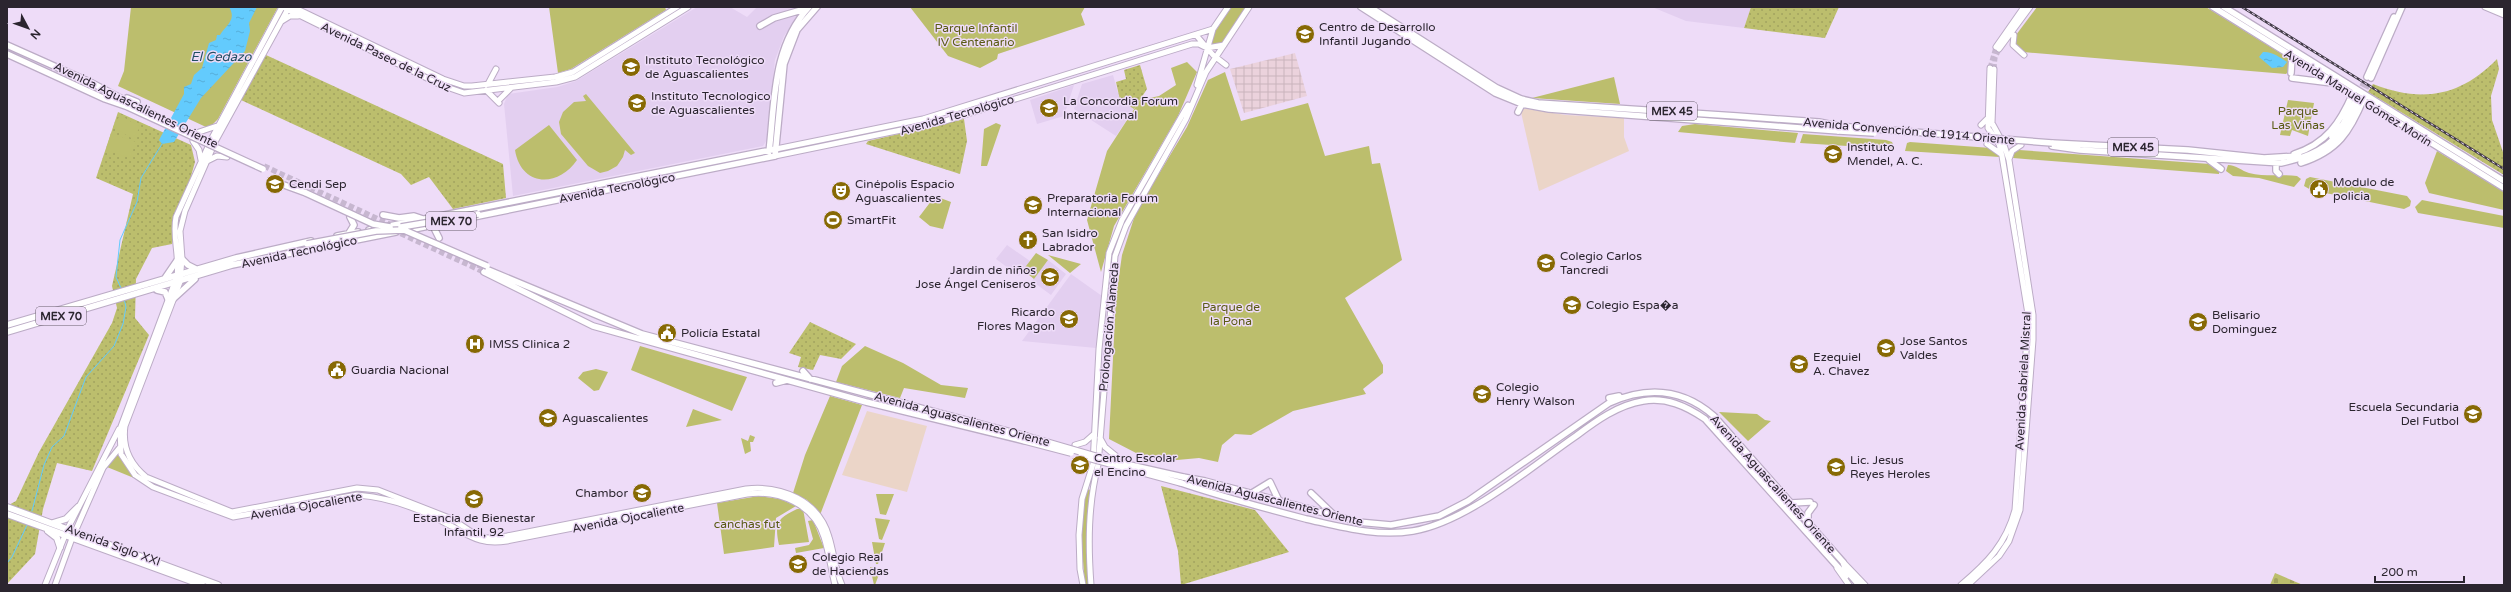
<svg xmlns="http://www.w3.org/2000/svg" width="2511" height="592" viewBox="0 0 2511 592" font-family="'Varela Round',sans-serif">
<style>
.commercial{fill:#ebd5c8}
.industrial{fill:url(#industrial-grid)}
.built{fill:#e3cff0}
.grass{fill:url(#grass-dots)}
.cemetery{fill:url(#cemetery-stones)}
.park{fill:#bcbe6d}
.water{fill:url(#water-ripples)}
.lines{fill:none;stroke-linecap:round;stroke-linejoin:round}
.stream{stroke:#63cbfd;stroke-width:1}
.secondary-tunnel{stroke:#c7b7d0;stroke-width:5;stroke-dasharray:5 2.5;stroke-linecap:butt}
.primary-tunnel{stroke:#c7b7d0;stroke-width:5.5;stroke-dasharray:5.5 3;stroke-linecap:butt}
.secondary-casing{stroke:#bcacc6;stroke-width:7}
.primary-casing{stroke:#bcacc6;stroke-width:8}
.highway-casing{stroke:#bcacc6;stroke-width:8}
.secondary{stroke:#fff;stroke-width:5}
.primary{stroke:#fff;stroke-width:5.5}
.highway{stroke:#fff;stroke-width:6}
.rail-casing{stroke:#433c48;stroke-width:2.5}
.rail{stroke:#eedcf8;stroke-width:1;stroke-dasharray:3;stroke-linecap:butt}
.primary-bridge-casing{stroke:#bcacc6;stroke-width:8;stroke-linecap:butt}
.primary-bridge{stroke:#fff;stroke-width:5.5}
.labels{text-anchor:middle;stroke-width:3;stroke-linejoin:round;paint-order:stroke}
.shield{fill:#eedcf8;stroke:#665c6b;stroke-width:1}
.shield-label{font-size:11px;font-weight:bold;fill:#2b252f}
.poi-label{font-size:12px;fill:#2b252f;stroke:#eedcf8;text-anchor:start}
.park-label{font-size:12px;fill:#5a5b14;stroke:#eedcf8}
.street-label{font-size:12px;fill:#2b252f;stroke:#eedcf8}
.water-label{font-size:13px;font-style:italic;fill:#224e63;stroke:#eedcf8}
</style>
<defs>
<pattern id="industrial-grid" width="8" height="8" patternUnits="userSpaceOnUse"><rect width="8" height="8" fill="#ebd2dc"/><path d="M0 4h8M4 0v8" fill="none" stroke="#cab4bd"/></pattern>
<pattern id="grass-dots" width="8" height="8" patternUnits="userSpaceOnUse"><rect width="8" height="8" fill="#bcbe6d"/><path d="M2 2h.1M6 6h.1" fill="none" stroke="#a2a35f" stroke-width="1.8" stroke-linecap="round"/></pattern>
<pattern id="cemetery-stones" width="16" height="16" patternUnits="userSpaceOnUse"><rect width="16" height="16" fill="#bcbe6d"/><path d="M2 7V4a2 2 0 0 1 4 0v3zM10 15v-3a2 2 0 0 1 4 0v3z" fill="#a2a35f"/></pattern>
<pattern id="water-ripples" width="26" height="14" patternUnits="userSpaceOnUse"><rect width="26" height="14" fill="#63cbfd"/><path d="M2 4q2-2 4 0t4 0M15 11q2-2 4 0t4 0" fill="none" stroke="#56aed9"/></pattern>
</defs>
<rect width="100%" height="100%" fill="#eedcf8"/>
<!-- commercial -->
<path class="commercial" d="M1520,108L1566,115L1624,118V137L1629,151L1539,191Z
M867,411L927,426L907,492L842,475Z"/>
<!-- industrial -->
<path class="industrial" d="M1295,53L1307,96L1244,113L1230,69Z"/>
<!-- built -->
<path class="built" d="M697,7H730L747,17L757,7H804L784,36L775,60L767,140L763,146L513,196L504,104L508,94L557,87L576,81Z
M1652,7H1751L1744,28L1686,21Z
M1113,75L1120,100L1134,109L1116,136L1074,109L1082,84Z
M1074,85L1064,116L1037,124L1030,100Z
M1007,245L1030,261L1019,276L996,259Z
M1048,260L1066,274L1051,295L1032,281Z
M1071,274L1102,296L1096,348L1022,341Z"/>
<!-- grass -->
<path class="grass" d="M1751,7H1839L1825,38L1744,28Z
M266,55L503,164L506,198L453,209L429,177L411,185L401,174L241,100Z
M2497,59L2499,69L2491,96L2492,120L2504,155V175L2368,92L2373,84C2421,103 2460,97 2497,59Z
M1140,65L1147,89L1134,109L1120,100L1116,82L1126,79L1124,70Z
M118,112L191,145L195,162L172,244L152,248L136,279L135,318L149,335L92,471L57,463L43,509L35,554L7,584V506L16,501L39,452L112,323L117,308L112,286L133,194L96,178Z
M964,119L967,141L960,174L866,144L868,141Z
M810,322L856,344L841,359L820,355L813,370L798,367L801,357L789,353Z
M1161,486L1255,510L1289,552L1181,585L1178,551Z"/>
<!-- cemetery -->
<path class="cemetery" d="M2275,573L2303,585H2270Z"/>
<!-- park -->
<path class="park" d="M131,7H278L218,119L212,125L206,127L118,86L124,71Z
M549,7H665L666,10L571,69L558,73Z
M910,7H1085L1081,14L1085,25L998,54L997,59L980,68L948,56Z
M1231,7H1247L1219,49L1209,46L1213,35Z
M2037,7H2206L2290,59V70L2286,74L2023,52L2015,44L2016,35Z
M1187,62L1197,72L1178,116L1114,226L1101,272L1087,220L1107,151L1140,100L1159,96L1176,85L1171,68Z
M1225,72L1241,121L1308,103L1325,156L1369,146L1372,164L1380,163L1402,260L1345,298L1383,365V373L1363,389L1366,394L1293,411L1251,435L1235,434L1222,445L1218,462L1199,458L1166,461L1138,454L1109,439L1116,297L1122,255L1136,212L1187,127L1208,80Z
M1614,77L1620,104L1532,98Z
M586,94L635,153L631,155L625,150L623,157L617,166L608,171L600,173L588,166L561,134L559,122L563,112L574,102L586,101L583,96Z
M2288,100L2314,103L2308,136L2292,130L2290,136L2280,135Z
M120,115L140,127L133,139L113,127Z
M996,123L1001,125L987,166H981L984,129Z
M1695,124L1798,133L1795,143L1678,132L1682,126Z
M549,125L577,160C558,188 521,187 515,150Z
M111,133L136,142L130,158L106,150Z
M1803,134L1886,140L1892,142L1895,149L1800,143Z
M1910,142L1991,148L2000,157L1905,151L1907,143Z
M2019,150L2210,164L2219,170V174L2013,158L2014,153Z
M2437,151L2504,192V210L2429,193L2425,183Z
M2228,165C2236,165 2242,171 2249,173C2265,177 2282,174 2297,176L2301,179L2294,187L2259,178L2233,176L2226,171Z
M2310,177L2407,196L2411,201L2410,206L2404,209L2311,190L2304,186L2306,179Z
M935,196L951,202L943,229L930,226L919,217Z
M2422,200L2504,216V228L2418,213L2415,207Z
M1036,253L1048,260L1034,279L1023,270Z
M1048,255L1081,264L1070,273Z
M640,346L747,377L732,411L631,370Z
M865,346L903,363L941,385L968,388L965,398L904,388L900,398L836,382L842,366Z
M596,369L608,372L599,390L594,391L578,378L583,372Z
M830,396L862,405L820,515L807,500L793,493L805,455Z
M693,409L722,420L686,427Z
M1719,412L1757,414L1765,420L1771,421L1748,441Z
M750,435L755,437L753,442H750L751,451L745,454L741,438L748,441Z
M118,453L134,478L107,467Z
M1086,489L1091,490L1087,543L1088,585H1085L1081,538Z
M876,494H894L886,515L880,514Z
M759,496L780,499L796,506L776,518L774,547L724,554L717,503Z
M797,509H803L809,542L779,545C774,522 778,518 797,509Z
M875,518L890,520L882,540L879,539Z
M813,520L824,548L796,553L795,548L809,545L813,539L808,521Z
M872,542L885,543L878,564H876Z
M870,567L881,569L875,585H874Z"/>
<!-- water -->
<path class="water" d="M229,7H257L249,23L250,31L245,51L201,98L174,142L162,144L159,140L184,94V87L191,84L194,75L202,68L209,43L216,40L217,35H220C226,25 237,20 229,7Z
M2263,52C2271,51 2280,57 2287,62L2283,67L2272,68L2259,57Z"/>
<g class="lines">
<!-- stream -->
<path class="stream" d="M121,288L116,277L120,240L137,202L141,178L162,144
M32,511L44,465L52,447L64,436L86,377L114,346L123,324L126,307L124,299
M7,563L12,557L27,525"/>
<!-- secondary-tunnel -->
<path class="secondary-tunnel" d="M1990,68L1996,47
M1994,69L1995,58L1999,49"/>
<!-- primary-tunnel -->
<path class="primary-tunnel" d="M2358,94L2367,77
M2362,96L2371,78
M264,166L393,226
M393,230L484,272
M470,261L486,269"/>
<!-- secondary casing -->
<g class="secondary-casing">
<path id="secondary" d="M282,7L212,138L176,217C172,237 180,256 177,276L120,429L121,454L135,475L153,487L233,517L357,495C388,497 420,509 447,524C471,536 479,545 507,541L747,494C779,490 814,504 824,537C829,553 831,569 835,585
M289,7L216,140L185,211L180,231L182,259L180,282L125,426C122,447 130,464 146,477L232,512L357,488L378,490L452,519L476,535L487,538L507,536L746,489C782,485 819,501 829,537C834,553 835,570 842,585
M293,7L443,79L464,86H472L555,77L573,72L677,7
M2485,7L2504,15
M2495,7L2504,11
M285,8L441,85L464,93L556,82L575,77L688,7
M282,21L290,16H298
M1196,35L1213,55L1226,65
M2014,35L2013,45L2024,55
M1996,47L2024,7
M1999,49L2030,7
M488,84L496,69
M1197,85L1213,29L1228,7
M486,90L499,103
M499,100L511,88
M1981,125L1987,119
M199,132L217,126
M193,141L199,150L201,160
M1987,144L2001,154
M776,149L923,119L1213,29
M775,156L945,121L1192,44H1199L1207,48L1224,45
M2009,159L2012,151L2021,145
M207,161L217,156L227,157
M1100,438L1105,447L1116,456
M1075,445L1085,442L1094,434
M1843,562L1865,585
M1837,568L1849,585
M45,585L68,528L119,429
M55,585L71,541L103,468L121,446
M1083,585L1080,569L1079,535L1082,499L1093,464L1099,349L1109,253L1122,220L1188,105
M1091,585C1088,544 1088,505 1098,465L1115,256L1126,226L1186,119L1206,72L1249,7
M1961,585C1987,563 2006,544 2015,510L2027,338L2028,314L2002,156L1999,144L1988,128L1990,68
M1968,585L1999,556L2009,541L2020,510L2033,340V315L2009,160L2004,145L1992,123L1994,69"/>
</g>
<!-- primary casing -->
<g class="primary-casing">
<path id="primary" d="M1361,7L1495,93L1522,104L1549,109L1839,131
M1370,7L1497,88L1521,99L1538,103L1737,116L1819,122L1838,126
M2213,7L2504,188
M2224,7L2504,181
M760,26L774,18L805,9
M7,45L92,83L130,103
M7,54L105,99L128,107
M2291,73L2292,57
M2367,77L2394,17
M2292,78L2332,83
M2371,78L2402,7
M127,98L137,102
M1518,112L1522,104
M2332,137L2343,124L2355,102
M2052,143L2188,150L2264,158L2299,156
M2052,146L2080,150L2281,163C2318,156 2341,140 2358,106
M769,152C775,101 772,47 809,7
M2294,154C2326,144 2340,123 2353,93
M2209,160L2221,169
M2301,163C2338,151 2350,132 2364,98
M2276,164V171L2279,174
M284,185L306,193
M383,215L399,218L414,216L423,219
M369,230L776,149
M404,231L775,156L784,64L797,30L817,7
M349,233L354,225L350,217
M337,236L358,232
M439,238L435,230L440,223
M182,259L188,265L196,269
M486,269L642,334L1026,436
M484,272L593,326L866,402L1025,441
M165,278L178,259
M157,290L165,292L168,299
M172,300L195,279
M7,325L236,258L311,241
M7,332L232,265L396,232
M803,371L810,379
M776,383L787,380
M1609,398L1619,396
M1183,477L1205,481L1358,522L1391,525L1439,516L1468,501L1609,403C1647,386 1682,388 1714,416L1843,562L1846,570L1859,585
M1181,483C1222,497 1264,508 1306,519C1342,527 1376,537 1413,531C1467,522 1531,467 1576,436C1596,421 1618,405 1643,401C1666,397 1686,406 1705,419L1846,576
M1252,493L1270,482L1279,501
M1311,493L1334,515
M1791,503L1810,502
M1808,522V513L1814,505"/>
</g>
<!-- highway casing -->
<g class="highway-casing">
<path id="highway" d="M7,507L218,585
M7,514L202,585
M53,523L66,519L78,507
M48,531L57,538L60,547"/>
</g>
<!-- secondary -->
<use href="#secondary" class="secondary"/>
<!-- primary -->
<use href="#primary" class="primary"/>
<!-- highway -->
<use href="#highway" class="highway"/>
<!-- rail casing -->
<g class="rail-casing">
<path id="rail" d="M2242,7L2504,169"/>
</g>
<!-- rail -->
<use href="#rail" class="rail"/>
<!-- primary-bridge casing -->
<g class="primary-bridge-casing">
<path id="primary-bridge" d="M132,104L159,117
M128,107L263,169
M1838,126L2052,143
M1839,131L1874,133
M306,193L373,224L390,227
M401,227L478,214
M307,244L376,231L404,230L487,266
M1026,436L1112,461L1183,477
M1025,441L1071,453
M1081,456L1181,483"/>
</g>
<!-- primary-bridge -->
<use href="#primary-bridge" class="primary-bridge"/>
</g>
<!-- icons -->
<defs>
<g id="school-disc" transform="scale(1)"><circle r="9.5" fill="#876904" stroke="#eedcf8"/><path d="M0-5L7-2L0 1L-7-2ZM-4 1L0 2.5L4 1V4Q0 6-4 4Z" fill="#fff"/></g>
<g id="university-disc" transform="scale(1)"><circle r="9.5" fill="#876904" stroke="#eedcf8"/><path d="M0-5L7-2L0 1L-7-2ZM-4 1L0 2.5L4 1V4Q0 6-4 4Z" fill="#fff"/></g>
<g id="civic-disc" transform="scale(1)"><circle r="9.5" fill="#876904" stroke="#eedcf8"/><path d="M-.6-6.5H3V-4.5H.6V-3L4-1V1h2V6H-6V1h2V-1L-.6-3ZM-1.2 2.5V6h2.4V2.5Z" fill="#fff"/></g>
<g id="theatre-disc" transform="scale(1)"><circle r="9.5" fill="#876904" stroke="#eedcf8"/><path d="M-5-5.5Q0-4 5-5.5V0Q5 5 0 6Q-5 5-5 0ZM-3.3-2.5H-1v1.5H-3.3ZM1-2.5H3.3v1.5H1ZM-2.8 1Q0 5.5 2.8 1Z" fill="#fff"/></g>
<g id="stadium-disc" transform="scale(1)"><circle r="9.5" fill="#876904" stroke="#eedcf8"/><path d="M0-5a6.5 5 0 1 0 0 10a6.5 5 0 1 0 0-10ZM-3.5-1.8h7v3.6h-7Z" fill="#fff"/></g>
<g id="church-disc" transform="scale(1)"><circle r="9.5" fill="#876904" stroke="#eedcf8"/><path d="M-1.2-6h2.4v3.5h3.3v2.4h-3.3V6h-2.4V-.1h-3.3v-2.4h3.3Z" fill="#fff"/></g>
<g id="hospital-disc" transform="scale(1)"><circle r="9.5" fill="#876904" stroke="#eedcf8"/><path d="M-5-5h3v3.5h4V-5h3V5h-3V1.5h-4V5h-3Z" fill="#fff"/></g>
</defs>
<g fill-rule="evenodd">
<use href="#school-disc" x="1305" y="34"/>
<use href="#university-disc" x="631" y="67"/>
<use href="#university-disc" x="637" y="103"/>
<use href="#university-disc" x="1049" y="108"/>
<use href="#university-disc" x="1833" y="154"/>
<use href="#school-disc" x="275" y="184"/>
<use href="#civic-disc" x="2319" y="189"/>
<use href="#theatre-disc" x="841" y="191"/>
<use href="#university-disc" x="1033" y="205"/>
<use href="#stadium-disc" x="833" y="220"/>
<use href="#church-disc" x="1028" y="240"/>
<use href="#school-disc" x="1546" y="263"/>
<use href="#school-disc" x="1050" y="277"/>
<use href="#school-disc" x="1572" y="305"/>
<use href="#school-disc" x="1069" y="319"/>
<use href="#school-disc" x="2198" y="322"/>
<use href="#civic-disc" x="667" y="333"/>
<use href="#hospital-disc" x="475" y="344"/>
<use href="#university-disc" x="1886" y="348"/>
<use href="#school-disc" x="1799" y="364"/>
<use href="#civic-disc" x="337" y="370"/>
<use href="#school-disc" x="1482" y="394"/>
<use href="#school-disc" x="2473" y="414"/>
<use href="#university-disc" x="548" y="418"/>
<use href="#university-disc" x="1080" y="465"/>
<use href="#university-disc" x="1836" y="467"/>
<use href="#school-disc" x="642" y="493"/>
<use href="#school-disc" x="474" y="499"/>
<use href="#school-disc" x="798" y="564"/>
</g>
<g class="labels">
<!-- shield labels -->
<g class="shield">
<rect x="1647" y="102" width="50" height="18" rx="3"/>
<rect x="2108" y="138" width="50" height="18" rx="3"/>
<rect x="426" y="212" width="50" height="18" rx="3"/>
<rect x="36" y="307" width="50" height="18" rx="3"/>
</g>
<g class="shield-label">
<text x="1672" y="115">MEX 45</text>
<text x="2133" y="151">MEX 45</text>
<text x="451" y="225">MEX 70</text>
<text x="61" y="320">MEX 70</text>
</g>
<!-- poi labels -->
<g class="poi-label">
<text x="1319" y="31">Centro de Desarrollo<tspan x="1319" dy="14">Infantil Jugando</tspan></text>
<text x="645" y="64">Instituto Tecnológico<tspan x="645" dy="14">de Aguascalientes</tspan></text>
<text x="651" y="100">Instituto Tecnologico<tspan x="651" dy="14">de Aguascalientes</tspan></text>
<text x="1063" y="105">La Concordia Forum<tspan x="1063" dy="14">Internacional</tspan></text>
<text x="1847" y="151">Instituto<tspan x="1847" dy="14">Mendel, A. C.</tspan></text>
<text x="2333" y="186">Modulo de<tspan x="2333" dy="14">policia</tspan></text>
<text x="289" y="188">Cendi Sep</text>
<text x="855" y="188">Cinépolis Espacio<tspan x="855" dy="14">Aguascalientes</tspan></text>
<text x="1047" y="202">Preparatoria Forum<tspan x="1047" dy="14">Internacional</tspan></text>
<text x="847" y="224">SmartFit</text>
<text x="1042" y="237">San Isidro<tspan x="1042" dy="14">Labrador</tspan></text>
<text x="1560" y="260">Colegio Carlos<tspan x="1560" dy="14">Tancredi</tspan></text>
<text x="1036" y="274" text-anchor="end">Jardin de niños<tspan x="1036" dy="14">Jose Ángel Ceniseros</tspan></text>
<text x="1586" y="309">Colegio Espa�a</text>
<text x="1055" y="316" text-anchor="end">Ricardo<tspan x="1055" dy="14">Flores Magon</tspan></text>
<text x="2212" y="319">Belisario<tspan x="2212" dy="14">Dominguez</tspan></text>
<text x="681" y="337">Policía Estatal</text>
<text x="1900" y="345">Jose Santos<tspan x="1900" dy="14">Valdes</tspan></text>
<text x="489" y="348">IMSS Clinica 2</text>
<text x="1813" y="361">Ezequiel<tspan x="1813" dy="14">A. Chavez</tspan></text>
<text x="351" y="374">Guardia Nacional</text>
<text x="1496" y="391">Colegio<tspan x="1496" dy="14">Henry Walson</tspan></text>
<text x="2459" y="411" text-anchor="end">Escuela Secundaria<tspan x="2459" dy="14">Del Futbol</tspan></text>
<text x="562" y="422">Aguascalientes</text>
<text x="1094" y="462">Centro Escolar<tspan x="1094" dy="14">el Encino</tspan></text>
<text x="1850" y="464">Lic. Jesus<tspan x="1850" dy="14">Reyes Heroles</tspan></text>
<text x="628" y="497" text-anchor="end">Chambor</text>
<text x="474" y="522" text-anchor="middle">Estancia de Bienestar<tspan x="474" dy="14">Infantil, 92</tspan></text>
<text x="812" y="561">Colegio Real<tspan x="812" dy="14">de Haciendas</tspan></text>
</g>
<!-- park labels -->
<g class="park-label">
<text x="976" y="32">Parque Infantil<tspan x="976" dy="14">IV Centenario</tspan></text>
<text x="2298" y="115">Parque<tspan x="2298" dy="14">Las Viñas</tspan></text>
<text x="1231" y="311">Parque de<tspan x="1231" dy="14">la Pona</tspan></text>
<text x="747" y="528">canchas fut</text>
</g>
<!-- street labels -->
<g class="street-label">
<text transform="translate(386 57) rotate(26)" y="4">Avenida Paseo de la Cruz</text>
<text transform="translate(2358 98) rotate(32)" y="4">Avenida Manuel Gómez Morín</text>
<text transform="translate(136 105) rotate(26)" y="4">Avenida Aguascalientes Oriente</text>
<text transform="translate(957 115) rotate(-16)" y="4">Avenida Tecnológico</text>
<text transform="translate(1909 131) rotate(5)" y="4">Avenida Convención de 1914 Oriente</text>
<text transform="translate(617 188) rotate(-11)" y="4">Avenida Tecnológico</text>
<text transform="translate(299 252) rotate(-12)" y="4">Avenida Tecnológico</text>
<text transform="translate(1109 327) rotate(-85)" y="4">Prolongación Alameda</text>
<text transform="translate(2023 381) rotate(-87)" y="4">Avenida Gabriela Mistral</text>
<text transform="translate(962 419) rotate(15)" y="4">Avenida Aguascalientes Oriente</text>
<text transform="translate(1773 484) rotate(48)" y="4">Avenida Aguascalientes Oriente</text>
<text transform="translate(1275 500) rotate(14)" y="4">Avenida Aguascalientes Oriente</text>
<text transform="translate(306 506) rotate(-10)" y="4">Avenida Ojocaliente</text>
<text transform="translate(628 518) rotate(-11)" y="4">Avenida Ojocaliente</text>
<text transform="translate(113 545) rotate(20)" y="4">Avenida Siglo XXI</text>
</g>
<!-- water labels -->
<g class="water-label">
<text x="221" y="61">El Cedazo</text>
</g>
</g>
<!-- border -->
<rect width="2511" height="592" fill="none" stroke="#2b252f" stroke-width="16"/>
<!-- north arrow -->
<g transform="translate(28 28) rotate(131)" stroke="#eedcf8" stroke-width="3" paint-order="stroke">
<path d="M0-3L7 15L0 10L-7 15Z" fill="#2b252f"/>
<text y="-6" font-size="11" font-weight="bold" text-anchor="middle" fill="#2b252f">N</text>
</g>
<!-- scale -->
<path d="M2375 576v6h89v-6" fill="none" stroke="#2b252f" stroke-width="2"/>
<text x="2381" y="576" font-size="12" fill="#2b252f" stroke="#eedcf8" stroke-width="3" paint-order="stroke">200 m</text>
</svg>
